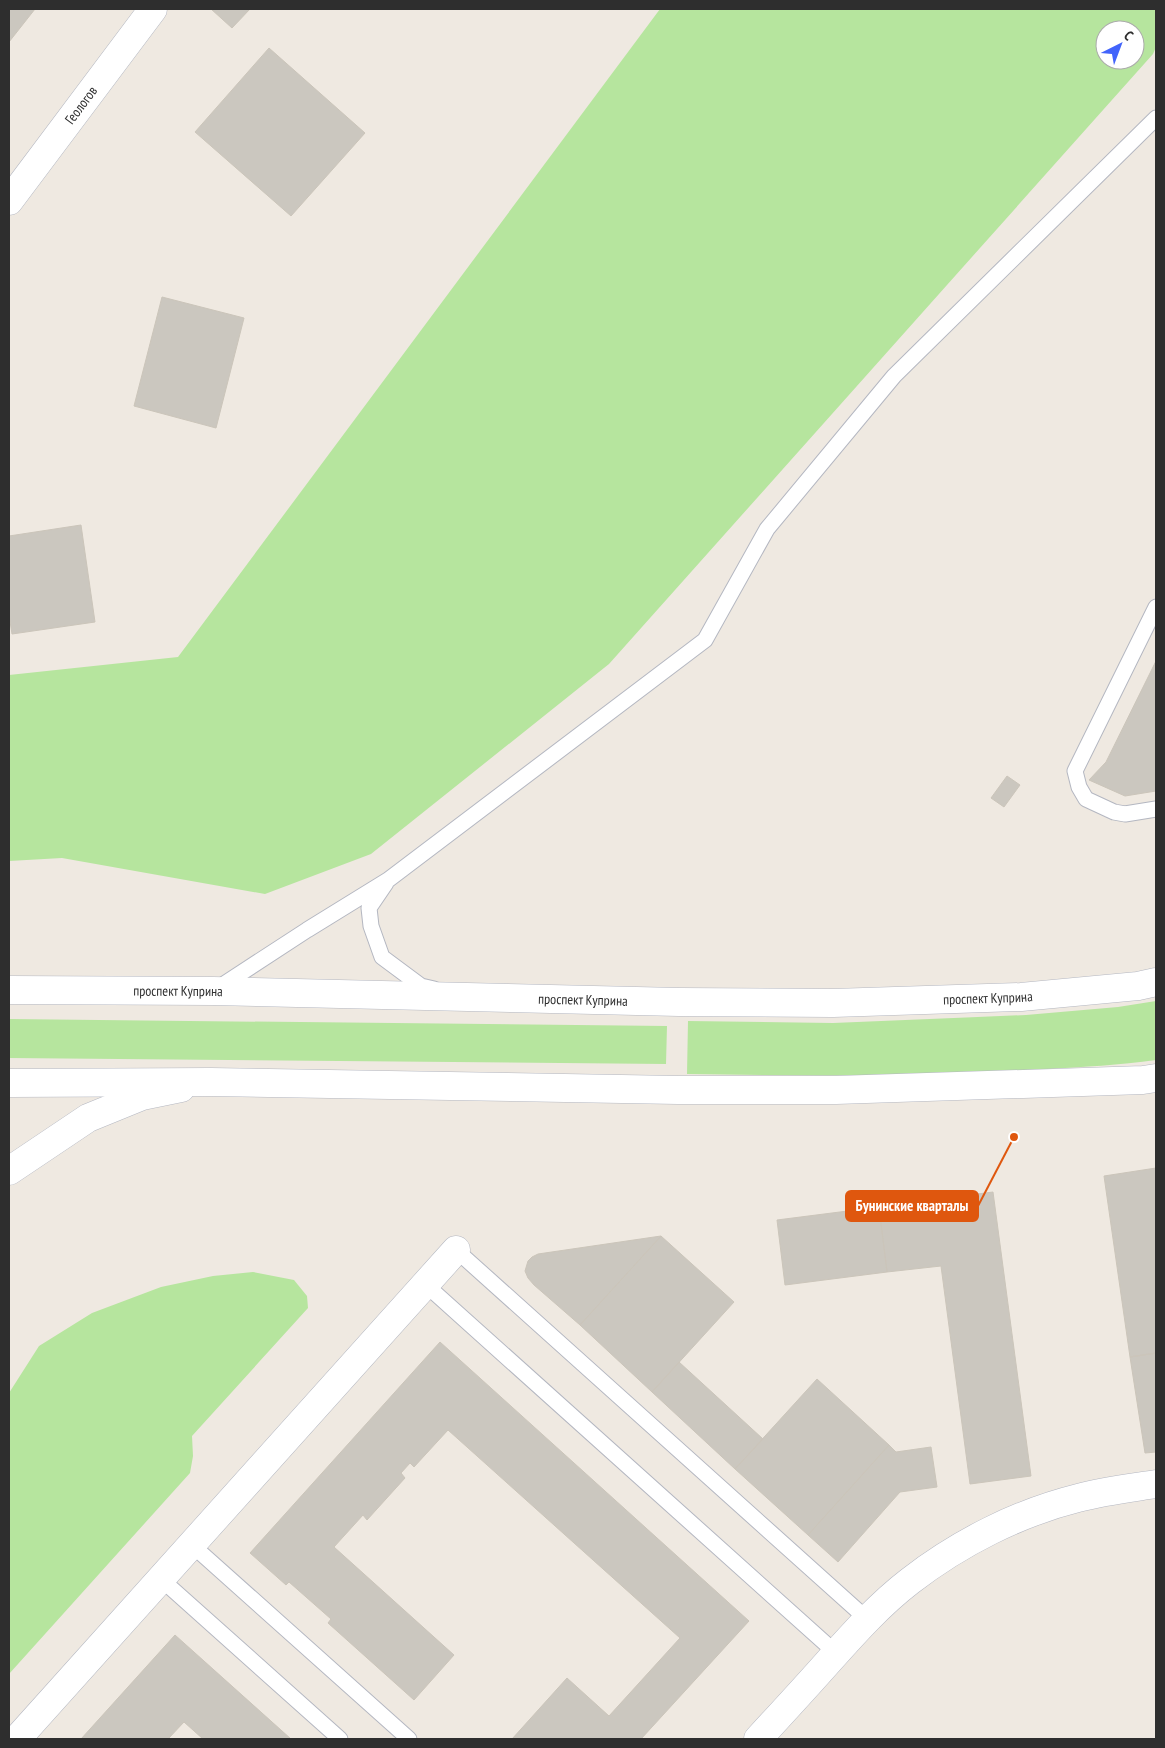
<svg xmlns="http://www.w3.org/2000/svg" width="1165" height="1748" viewBox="0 0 1165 1748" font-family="'PT Sans Narrow',sans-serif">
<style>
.green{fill:#b6e59e;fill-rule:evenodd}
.building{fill:#cbc7bf;stroke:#cbc5ba}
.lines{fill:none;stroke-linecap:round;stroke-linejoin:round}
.service-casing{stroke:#b4b7c1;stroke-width:17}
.minor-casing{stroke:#b4b7c1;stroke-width:29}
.tertiary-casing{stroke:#b4b7c1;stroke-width:29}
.secondary-casing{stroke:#b4b7c1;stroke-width:29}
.service{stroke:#fff;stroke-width:15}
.minor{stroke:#fff;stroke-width:28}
.tertiary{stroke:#fff;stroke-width:28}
.secondary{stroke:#fff;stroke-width:28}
.labels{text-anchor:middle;stroke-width:4;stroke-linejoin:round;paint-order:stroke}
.street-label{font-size:14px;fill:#2e2e2e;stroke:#fff}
.leader{fill:none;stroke:#df570e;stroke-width:2}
.callout-dot{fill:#df570e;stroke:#fff;stroke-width:2}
.callout{fill:#df570e;stroke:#df570e;stroke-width:2}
.callout-label{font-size:15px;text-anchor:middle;font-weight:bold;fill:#fff}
</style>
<rect width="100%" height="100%" fill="#efe9e1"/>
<!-- green -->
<path class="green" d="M660,9H1156V47L1153,54L609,664L371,854L265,894L62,858L9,861V675L178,657ZM1105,30H1135V60H1105Z
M1156,1001V1060C1120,1065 1083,1067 1047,1069C927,1077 807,1076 687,1074L688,1021L833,1023L1026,1015L1118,1007Z
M9,1019L667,1026L666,1064L9,1058Z
M253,1272L294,1280L307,1296L308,1308L192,1436L193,1456L190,1473L9,1674V1393L39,1346L92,1313L161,1287L213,1276Z"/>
<!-- building -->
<path class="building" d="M9,9H35L9,42Z
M211,9H250L232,28Z
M269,48L365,133L291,216L195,132Z
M162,297L244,318L216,428L134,406Z
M81,525L95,622L12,634L9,615V536Z
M1156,661V791L1125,796L1089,780L1106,762Z
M1007,776L1020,785L1004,807L991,798Z
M1156,1168V1353L1130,1357L1104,1176Z
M993,1192L1031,1476L970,1484L941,1266L887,1272L879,1207Z
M879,1207L887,1272L785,1285L777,1220Z
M661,1236L734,1302L652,1392L580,1325Z
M661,1236L580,1325L534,1285L528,1278L525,1271L528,1261L532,1257L538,1254Z
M440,1342L749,1621L641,1739H512L567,1678L609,1716L680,1638L448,1430L414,1467L410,1463L401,1473L405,1478L367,1520L363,1515L334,1547L454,1655L414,1700L328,1623L331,1619L289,1582L286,1585L250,1553Z
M1156,1353V1452L1145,1453L1130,1357Z
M679,1362L763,1439L735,1469L652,1392Z
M817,1379L889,1445L808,1535L735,1469Z
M889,1445L896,1452L931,1447L937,1487L900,1492L838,1562L808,1535Z
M175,1635L291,1739H203L184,1722L168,1739H81Z"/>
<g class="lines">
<!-- service casing -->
<g class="service-casing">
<path id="service" d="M1156,607L1075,771L1079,787L1086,799L1114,812L1125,814L1156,809
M386,883L369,908L371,926L382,957L421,986L434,989
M218,988L307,930L388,880L705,640L767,529L894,376L1156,118
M456,1250L868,1620
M425,1284L836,1653
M192,1545L409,1739
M161,1579L340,1739"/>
</g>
<!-- minor casing -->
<g class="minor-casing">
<g id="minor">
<path id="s1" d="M9,201L153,9"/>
<path d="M17,1739L456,1250"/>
<path d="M758,1739C782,1713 806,1687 829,1661C854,1633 880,1604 910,1581C959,1543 1018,1513 1078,1498C1104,1491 1130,1488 1156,1484"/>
</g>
</g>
<!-- tertiary casing -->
<g class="tertiary-casing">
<path id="tertiary" d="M9,1171L88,1118L142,1096L181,1088"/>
</g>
<!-- secondary casing -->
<g class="secondary-casing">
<g id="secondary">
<path id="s2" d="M9,990L213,991L679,1002L833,1003L1021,997L1138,986L1156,982"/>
<path d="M9,1083L211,1082L678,1090H836L1143,1080L1156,1078"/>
</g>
</g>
<!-- service -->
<use href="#service" class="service"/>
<!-- minor -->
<use href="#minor" class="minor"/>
<!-- tertiary -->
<use href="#tertiary" class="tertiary"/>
<!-- secondary -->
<use href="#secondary" class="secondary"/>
</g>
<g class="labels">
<!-- street labels -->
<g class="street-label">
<text dy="5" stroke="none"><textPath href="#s1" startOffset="120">Геологов</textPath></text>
<text dy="5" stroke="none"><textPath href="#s2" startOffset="169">проспект Куприна</textPath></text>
<text dy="5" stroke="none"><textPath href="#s2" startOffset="979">проспект Куприна</textPath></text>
<text dy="5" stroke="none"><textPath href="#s2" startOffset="574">проспект Куприна</textPath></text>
</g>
</g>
<!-- callouts -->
<path class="leader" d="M1014 1137L978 1206"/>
<circle class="callout-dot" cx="1014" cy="1137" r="5"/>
<rect class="callout" x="846" y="1191" width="132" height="30" rx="5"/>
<g class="callout-label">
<text x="912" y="1211">Бунинские кварталы</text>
</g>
<!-- border -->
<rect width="1165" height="1748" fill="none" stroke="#2e2e2e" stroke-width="20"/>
<!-- north arrow -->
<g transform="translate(1120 45) rotate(42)"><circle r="24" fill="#ffffff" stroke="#ababab"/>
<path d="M0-4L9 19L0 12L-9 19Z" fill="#4264fb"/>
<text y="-8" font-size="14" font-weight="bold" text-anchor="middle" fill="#2e2e2e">С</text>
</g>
</svg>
